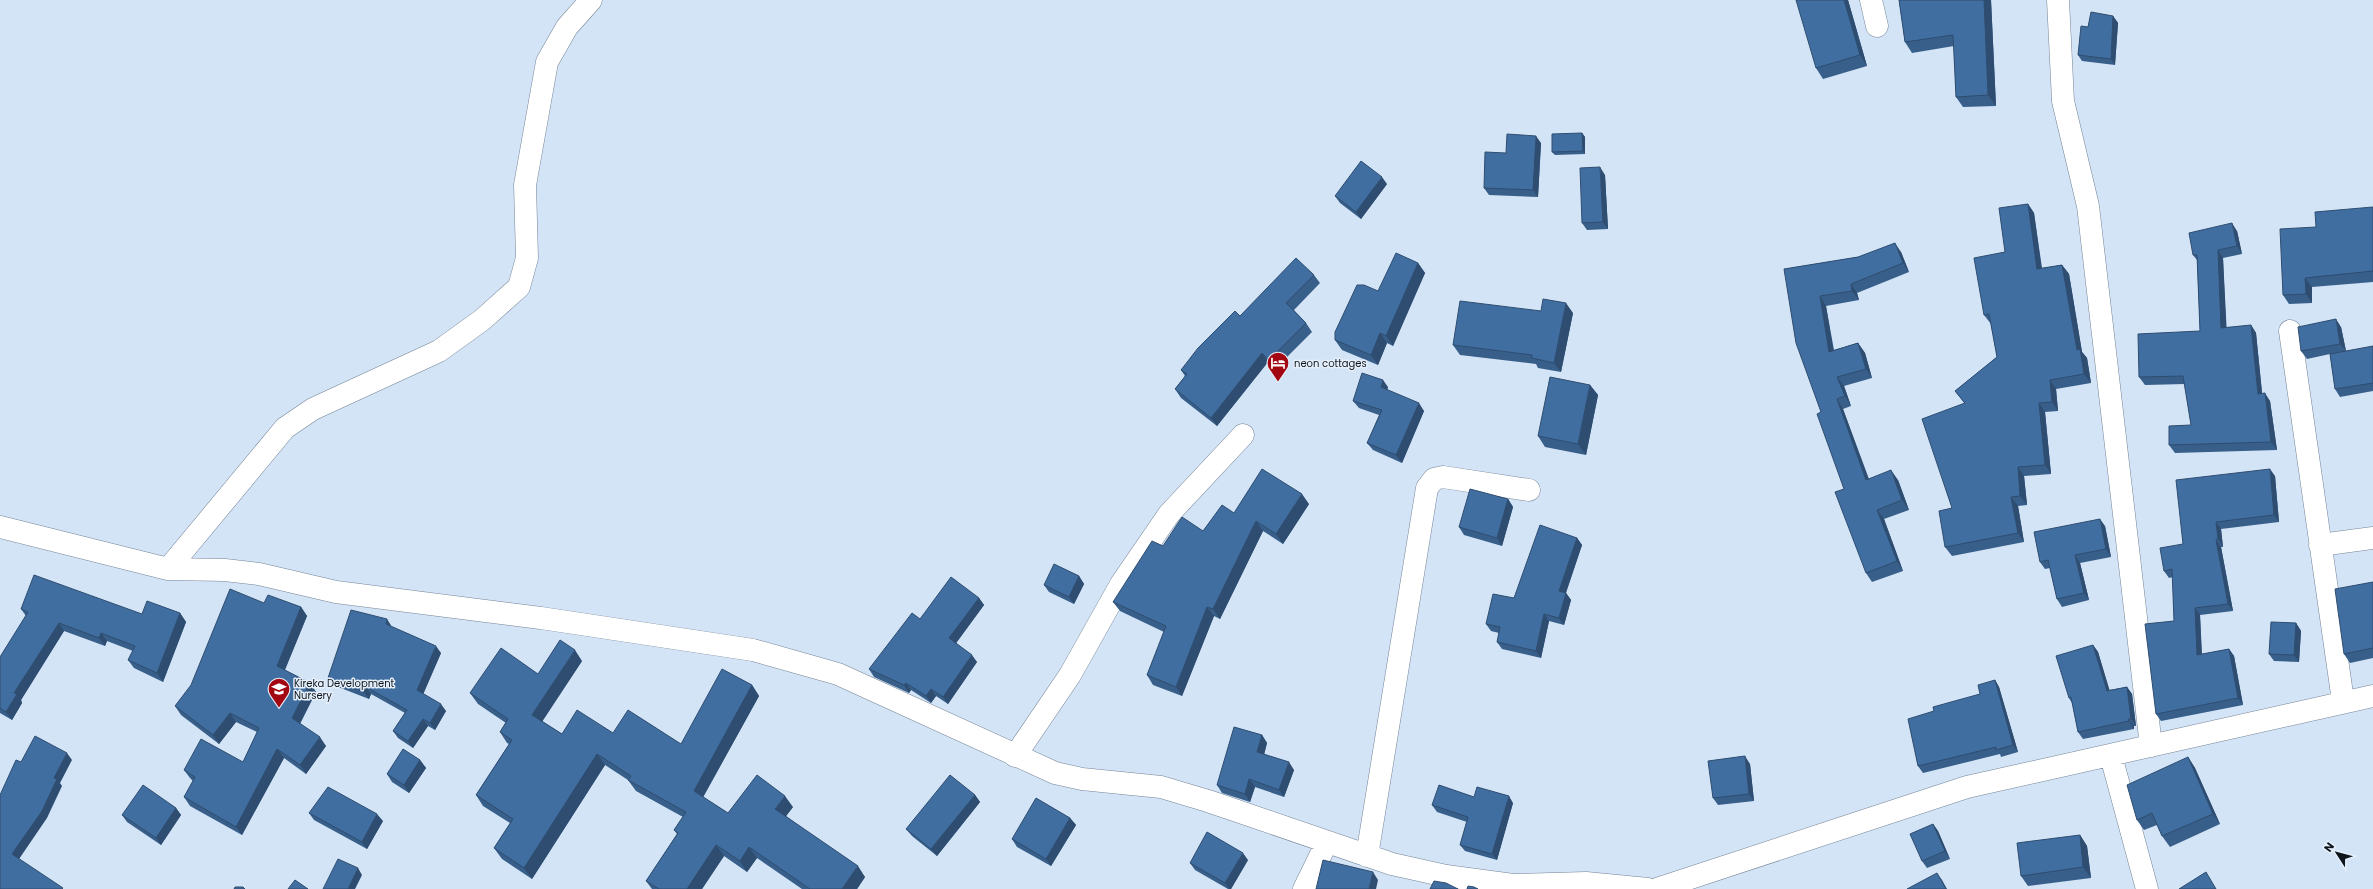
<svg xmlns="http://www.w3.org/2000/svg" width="2373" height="889" viewBox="0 0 2373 889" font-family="Poppins,sans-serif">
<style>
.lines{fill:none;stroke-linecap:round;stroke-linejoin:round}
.minor-casing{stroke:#758496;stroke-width:23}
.minor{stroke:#fff;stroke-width:22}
.wall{fill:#385f8a}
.shaded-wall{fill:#2e4d70}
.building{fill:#416ea0;stroke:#2e4d70}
.labels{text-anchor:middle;stroke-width:3;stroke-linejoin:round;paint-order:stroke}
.poi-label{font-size:10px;fill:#0f151c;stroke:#e6f0fc;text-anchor:start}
</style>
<rect width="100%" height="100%" fill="#d3e4f7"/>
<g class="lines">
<!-- minor casing -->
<g class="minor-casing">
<path id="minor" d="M1871,0L1877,26
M2058,0L2063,101L2088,206L2151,746
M2290,331L2343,701
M0,527L168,569L225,570L259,574L336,592L541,618L753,650L838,674L1055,773L1082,779L1161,787L1208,801L1392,864L1446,876L1513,885L1586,883L1648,889
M2320,545L2373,538
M168,569L285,428L313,409L439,351L482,320L519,287L527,258L525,185L547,62L567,27L591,0
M1015,756L1070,675L1121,584L1169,514L1243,435
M2111,756L2147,889
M1367,856L1427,488L1434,479L1443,477L1529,490
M1304,889L1327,842
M1657,889L1967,787L2373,696"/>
</g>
<!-- minor -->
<use href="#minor" class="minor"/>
</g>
<!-- wall -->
<path class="wall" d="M1848,0L1867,66L1823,79L1816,68Z
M1899,0H1991L1996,106L1963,107L1956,97L1954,46L1912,53L1905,42Z
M2113,16L2118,23L2115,65L2082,61L2078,55L2088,27Z
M1582,133L1585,137V154L1555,155L1552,152Z
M1541,143L1538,197L1489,195L1484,188L1506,153Z
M1605,175L1608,229L1587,230L1582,223Z
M1387,184L1361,219L1340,203L1335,196Z
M2028,204L2034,213L2042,268L2062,265L2069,274L2082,352L2087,358L2091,383L2056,389L2058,411L2045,412L2051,474L2024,476L2027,505L2018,506L2024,542L1952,556L1945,547L1952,508L1965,404L1955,391L1997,357L1991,324L1984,315L2005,252Z
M2373,207V282L2312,287V303L2289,304L2283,295L2316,227Z
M2237,231L2242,254L2223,258L2226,328L2251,325L2256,333L2262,393L2270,401L2277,450L2175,453L2169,445L2191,425L2185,384L2145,385L2139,377L2200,331L2197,260L2193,255Z
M1901,252L1909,272L1857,293L1859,300L1826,306L1834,350L1858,343L1865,353L1872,378L1844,386L1851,406L1843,409L1869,479L1898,480L1909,510L1884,519L1903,571L1872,582L1866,573L1844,489L1821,412L1784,269L1858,257Z
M1418,263L1425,273L1393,346L1387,343L1378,365L1342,350L1335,340L1378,291Z
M1314,275L1320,283L1294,310L1306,323L1312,332L1275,369L1268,362L1217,426L1181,398L1175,389L1185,376L1181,370L1240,316Z
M1541,311L1573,313L1561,372L1538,368L1536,364L1460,355L1453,345Z
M2341,327L2346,351L2373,347V391L2340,397L2335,389L2330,354L2307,359L2301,351Z
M1590,385L1598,395L1586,455L1545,447L1538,436Z
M1388,387L1387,390L1424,411L1402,463L1373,450L1367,443L1379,415L1359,408L1353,401Z
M2275,476L2279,522L2221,529L2223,547H2221L2233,611L2200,615L2202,654L2229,649L2234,656L2243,705L2161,721L2156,714L2174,621L2173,577L2169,578L2164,571L2183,544Z
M1508,499L1513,507L1502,546L1464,535L1459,527Z
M1309,504L1283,544L1263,531L1220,619L1214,616L1182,696L1153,685L1147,675L1164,632L1120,611L1113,602L1163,546L1203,531L1234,513Z
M2105,526L2111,557L2080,563L2089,600L2062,607L2057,599L2050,568L2045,569L2040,562Z
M1577,538L1582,545L1566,593L1571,600L1564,625L1549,621L1541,658L1502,649L1497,642L1499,633L1491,631L1486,624Z
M1079,576L1084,584L1074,604L1049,592L1044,585Z
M2373,582V658L2350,663L2344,654Z
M979,598L984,605L956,643L977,662L948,704L936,696L931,703L911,690L909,693L874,677L869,669L920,619Z
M264,603L301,607L307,616L285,670L310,683L316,692L300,724L326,746L306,774L284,758L242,835L190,806L184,797L193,781L190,778L184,770L243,762L257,732L236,722L219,744L181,715L175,706Z
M21,609L142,614L180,613L186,622L163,682L134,668L128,660L133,651L107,641L105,646L64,631L21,700L22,703L12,720L0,713V657L26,616Z
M2296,623L2301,631L2299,662L2274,661L2269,654Z
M392,627L441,653L423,694L446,711L435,730L428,726L413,748L398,738L393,731L405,713L371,694L369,699L333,685L328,678Z
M2093,645L2098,652L2109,690L2127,687L2132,694L2136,726H2134V729L2083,739L2078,732L2072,703L2069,698Z
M582,661L542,721L562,734L613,733L681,744L752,685L759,696L703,797L728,813L793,807L786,816L865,877L857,889H802L757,858L747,872L724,856L702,889H652L646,881L677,834L674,830L683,817L636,791L628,780L605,765L532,879L502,859L494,848L510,823L483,806L476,795L509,744L507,743L500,732L506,723L478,704L470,693Z
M1995,680L1999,687L2018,752L2001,757L2000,754L1923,773L1918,766L1934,711L1980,694Z
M1262,735L1267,743L1264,754L1294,770L1284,797L1255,787L1250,802L1222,793L1217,785Z
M2188,757L2195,768L2220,824L2170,847L2162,836L2157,825L2144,830L2137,820Z
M420,760L426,768L409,793L392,782L387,774Z
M1750,764L1754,801L1718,805L1713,798Z
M975,795L980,802L937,856L912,836L906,829Z
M1474,797L1513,803L1497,860L1465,851L1460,845L1467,822L1437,812L1432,805Z
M176,808L181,815L161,845L127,822L122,815Z
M309,813L383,821L367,849L314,820Z
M1070,818L1076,825L1051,866L1017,847L1012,839Z
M1933,824L1938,831L1950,859L1927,868L1922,861Z
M2080,835L2087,846L2091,878L2028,886L2021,876Z
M1248,860L1231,889H1228L1195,870L1190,863Z"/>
<!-- shaded-wall -->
<path class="shaded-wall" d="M1844,0H1848L1867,66L1860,55Z
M1984,0H1991L1996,106L1988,95Z
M2113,16L2118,23L2115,65L2111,59Z
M1582,133L1585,137V154L1583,151Z
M1536,136L1541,143L1538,197L1533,190Z
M1600,167L1605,175L1608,229L1603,222Z
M1382,177L1387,184L1361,219L1356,212Z
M2028,204L2034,213L2043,279L2037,269Z
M2232,223L2237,231L2242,254L2237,246Z
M1895,243L1901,252L1909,272L1903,263Z
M2218,250L2223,258L2227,336L2221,328Z
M1418,263L1425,273L1393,346L1386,336Z
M2062,265L2069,274L2082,352L2087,358L2091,383L2084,374L2077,350Z
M2305,278L2312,287V303L2306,294Z
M1851,284L1857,293L1859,300L1852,291Z
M1820,296L1826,306L1835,361L1829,352Z
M1566,303L1573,313L1561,372L1554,363Z
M2336,319L2341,327L2346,351L2340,344Z
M2251,325L2256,333L2263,402L2258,394Z
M1380,333L1387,343L1378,365L1371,355Z
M1858,343L1865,353L1872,378L1866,369Z
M1262,353L1268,362L1217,426L1211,418Z
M1837,377L1844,386L1851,406L1845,396Z
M1383,380L1388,387L1386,394L1381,387Z
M2050,380L2056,389L2058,411L2052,402Z
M1590,385L1598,395L1586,455L1578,444Z
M2265,393L2270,401L2277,450L2271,442Z
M1837,399L1843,409L1872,489L1866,480Z
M1419,403L1424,411L1402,463L1396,455Z
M2039,403L2045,412L2051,474L2045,465Z
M2018,467L2024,476L2027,505L2020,496Z
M2270,469L2275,476L2279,522L2274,515Z
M1891,470L1898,480L1909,510L1902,500Z
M1302,494L1309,504L1283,544L1276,534Z
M2011,497L2018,506L2024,542L2018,533Z
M1508,499L1513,507L1502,546L1497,538Z
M1877,510L1884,519L1903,571L1897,561Z
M2100,519L2105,526L2111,557L2106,549Z
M1256,521L1263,531L1220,619L1213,609Z
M2216,522L2221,529L2223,547L2218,539Z
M1577,538L1582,545L1564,598L1559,591Z
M2216,540L2221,547L2233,611L2228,604Z
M2075,555L2080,563L2089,600L2084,593Z
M1079,576L1084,584L1074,604L1069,597Z
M1566,593L1571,600L1564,625L1559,618Z
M979,598L984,605L954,646L949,638Z
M301,607L307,616L283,674L277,666Z
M1207,607L1214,616L1182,696L1176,687Z
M2195,608L2200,615L2202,662L2197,655Z
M180,613L186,622L163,682L157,673Z
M1544,614L1549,621L1541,658L1536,651Z
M387,619L392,627L386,624Z
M59,623L64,631L21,700L22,703L12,720L6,712L14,693Z
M2296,623L2301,631L2299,662L2294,655Z
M101,633L107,641L105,646L99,638Z
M2093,645L2098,652L2112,698L2107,691Z
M436,646L441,653L422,697L417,690Z
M2229,649L2234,656L2243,705L2238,698Z
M575,650L582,661L540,725L532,715Z
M972,655L977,662L948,704L943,697Z
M1995,680L1999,687L2018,752L2013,745Z
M310,683L316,692L298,727L292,718Z
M906,683L911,690L909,693L904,685Z
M752,685L759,696L701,801L694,791Z
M366,687L371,694L369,699L364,692Z
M2127,687L2132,694L2136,726L2131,719Z
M931,689L936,696L931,703L926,696Z
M441,704L446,711L435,730L430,723Z
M230,713L236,722L219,744L213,735Z
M423,719L428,726L413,748L408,741Z
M2128,719L2134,726V729L2129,721Z
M1262,735L1267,743L1263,759L1257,752Z
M320,737L326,746L306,774L300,765Z
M277,749L284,758L242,835L236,827Z
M67,753L72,760L60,783L62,786L47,818L17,862L12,854Z
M597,754L605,765L532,879L524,868Z
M1745,756L1750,764L1754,801L1749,794Z
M2188,757L2195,768L2220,824L2213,814Z
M420,760L426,768L409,793L404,785Z
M1289,762L1294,770L1284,797L1279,790Z
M1249,779L1255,787L1250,802L1245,794Z
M975,795L980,802L937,856L931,849Z
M785,796L793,807L783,820L775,809Z
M1509,796L1513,803L1497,860L1492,854Z
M176,808L181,815L161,845L156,838Z
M377,814L383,821L367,849L362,842Z
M1070,818L1076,825L1051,866L1046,859Z
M1933,824L1938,831L1950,859L1945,851Z
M2080,835L2087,846L2091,878L2083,867Z
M716,845L724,856L702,889H687Z
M749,847L757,858L747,872L740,861Z
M1243,853L1248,860L1231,889H1229L1225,883Z
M858,866L865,877L857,889H842Z
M358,868L362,875L355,889H348Z
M1373,872L1378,880L1376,889H1369Z
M1937,873L1942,880L1947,889H1946Z"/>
<!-- building -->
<path class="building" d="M1796,0H1844L1860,55L1816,68Z
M1899,0H1984L1988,95L1956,97L1953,35L1905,42Z
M2091,12L2113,16L2111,59L2078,55L2081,26L2088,27Z
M1582,133L1583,151L1552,152V134Z
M1507,134L1536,136L1533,190L1484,188L1485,152L1506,153Z
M1361,161L1382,177L1356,212L1335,196Z
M1600,167L1603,222L1582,223L1580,168Z
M2028,204L2037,269L2062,265L2077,350L2080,349L2084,374L2050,380L2052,402L2039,403L2045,465L2018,467L2020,496L2011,497L2018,533L1945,547L1939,511L1952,508L1922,419L1965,403L1955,391L1997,357L1989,314L1984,315L1974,258L2005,252L1999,208Z
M2373,207V271L2305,278L2306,294L2283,295L2280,229L2316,227L2315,212Z
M2232,223L2237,246L2218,250L2221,328L2251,325L2258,394L2265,393L2271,442L2169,445V426L2191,425L2183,376L2139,377L2138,334L2200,331L2197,255H2193L2189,233Z
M1895,243L1903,263L1851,284L1852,291L1820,296L1829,352L1858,343L1866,369L1837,377L1845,396L1837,399L1866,480L1891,470L1902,500L1877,510L1897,561L1866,573L1835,492L1844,489L1817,414L1821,412L1796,343L1784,269L1858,257Z
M1396,253L1418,263L1386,336L1380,333L1371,355L1335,340V332L1357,285H1364L1378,291Z
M1296,258L1314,275L1286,303L1306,323L1269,360L1262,353L1211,418L1175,389L1187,374L1181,370L1198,348L1235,311L1240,316Z
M1543,299L1566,303L1554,363L1532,358V355L1453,345L1460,301L1541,311Z
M2336,319L2340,344L2301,351L2298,327Z
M2373,346V383L2335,389L2330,354Z
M1362,373L1383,380L1381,387L1419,403L1396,455L1367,443L1382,410L1353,401Z
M1550,377L1590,385L1578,444L1538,436Z
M1262,469L1302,494L1276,534L1256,521L1213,609L1207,607L1176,687L1147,675L1166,626L1113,602L1152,541L1163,546L1182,517L1203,531L1222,505L1234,513Z
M2270,469L2274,515L2216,522L2218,539L2216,540L2228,604L2195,608L2197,655L2229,649L2238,698L2156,714L2145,624L2174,621L2172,569L2164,571L2160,548L2183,544L2176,480Z
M1470,489L1508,499L1497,538L1459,527Z
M2100,519L2106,549L2075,555L2084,593L2057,599L2048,560L2040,562L2034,532Z
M1540,525L1577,538L1559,591L1566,593L1559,618L1544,614L1536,651L1497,642L1500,627L1486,624L1493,594L1514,598Z
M1054,564L1079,576L1069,597L1044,585Z
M34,575L142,614L147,601L180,613L157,673L128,660L135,646L101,633L99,638L59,623L14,693L17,694L6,712L0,708V657L28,612L21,609Z
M951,577L979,598L949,638L972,655L943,697L931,689L926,696L906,683L904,685L869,669L912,613L920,619Z
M2373,582V648L2344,654L2335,589Z
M230,589L264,603L268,595L301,607L277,666L310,683L292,718L320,737L300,765L277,749L236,827L184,797L195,777L184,770L201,739L243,762L259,728L230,713L213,735L175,706L191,685Z
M351,610L387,619L386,624L436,646L417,690L441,704L430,723L423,719L408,741L393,731L407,710L366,687L364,692L328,678Z
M2271,622L2296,623L2294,655L2269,654Z
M560,640L575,650L532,715L562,734L577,710L613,733L628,710L681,744L722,669L752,685L694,791L728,813L757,775L785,796L775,809L858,866L842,889H810L749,847L740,861L716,845L687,889H659L646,881L678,833L674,830L686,812L628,780L631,776L597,754L524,868L494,848L513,819L476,795L512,740L500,732L508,719L470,693L501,648L538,674Z
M2093,645L2107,691L2127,687L2131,719H2128L2129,721L2078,732L2071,697L2069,698L2056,656Z
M1995,680L2013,745L1996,750V747L1918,766L1908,719L1934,711L1933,707L1980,694L1978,685Z
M1234,727L1262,735L1257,752L1289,762L1279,790L1249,779L1245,794L1217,785Z
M35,736L67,753L54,778L57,779L42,811L12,854L63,888L62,889H0V795L16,760L21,762Z
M403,749L420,760L404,785L387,774Z
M1745,756L1749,794L1713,798L1708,761Z
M2188,757L2213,814L2162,836L2152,813L2137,820L2127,785Z
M950,775L975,795L931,849L906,829Z
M143,785L176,808L156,838L122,815Z
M1439,785L1474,797L1477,787L1509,796L1492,854L1460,845L1468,817L1432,805Z
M328,787L377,814L362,842L309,813Z
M1036,798L1070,818L1046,859L1012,839Z
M1933,824L1945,851L1922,861L1910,834Z
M1207,832L1243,853L1225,883L1190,863Z
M2080,835L2083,867L2021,876L2017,843Z
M338,859L358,868L348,889H323Z
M1323,860L1373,872L1369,889H1316Z
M2206,872L2216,889H2179Z
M1937,873L1946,889H1907Z
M295,880L308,889H288Z
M1434,881L1446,883L1458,889H1430Z
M1468,886L1474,887L1478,889H1467Z
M235,887H243L245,889H234Z"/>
<!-- icons -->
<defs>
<g id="hotel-pin" transform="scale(1.15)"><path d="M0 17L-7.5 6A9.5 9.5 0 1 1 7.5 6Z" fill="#a20712" stroke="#e6f0fc"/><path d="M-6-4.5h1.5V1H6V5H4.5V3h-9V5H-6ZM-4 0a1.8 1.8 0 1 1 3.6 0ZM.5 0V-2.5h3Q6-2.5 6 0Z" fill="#fff"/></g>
<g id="school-pin" transform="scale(1.15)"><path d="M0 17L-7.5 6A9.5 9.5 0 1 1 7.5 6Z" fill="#a20712" stroke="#e6f0fc"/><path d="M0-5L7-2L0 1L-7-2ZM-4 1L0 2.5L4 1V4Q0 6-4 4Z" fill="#fff"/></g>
</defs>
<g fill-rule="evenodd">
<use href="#hotel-pin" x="1278" y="363"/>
<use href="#school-pin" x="279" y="689"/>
</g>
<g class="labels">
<!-- poi labels -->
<g class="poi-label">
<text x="1294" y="367">neon cottages</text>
<text x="294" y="687">Kireka Development<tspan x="294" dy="12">Nursery</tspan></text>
</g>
</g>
<!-- north arrow -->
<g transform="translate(2337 853) rotate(306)" stroke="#e6f0fc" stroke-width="3" paint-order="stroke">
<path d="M0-3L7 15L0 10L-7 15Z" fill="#0f151c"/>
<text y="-6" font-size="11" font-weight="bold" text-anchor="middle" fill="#0f151c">N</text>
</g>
</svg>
